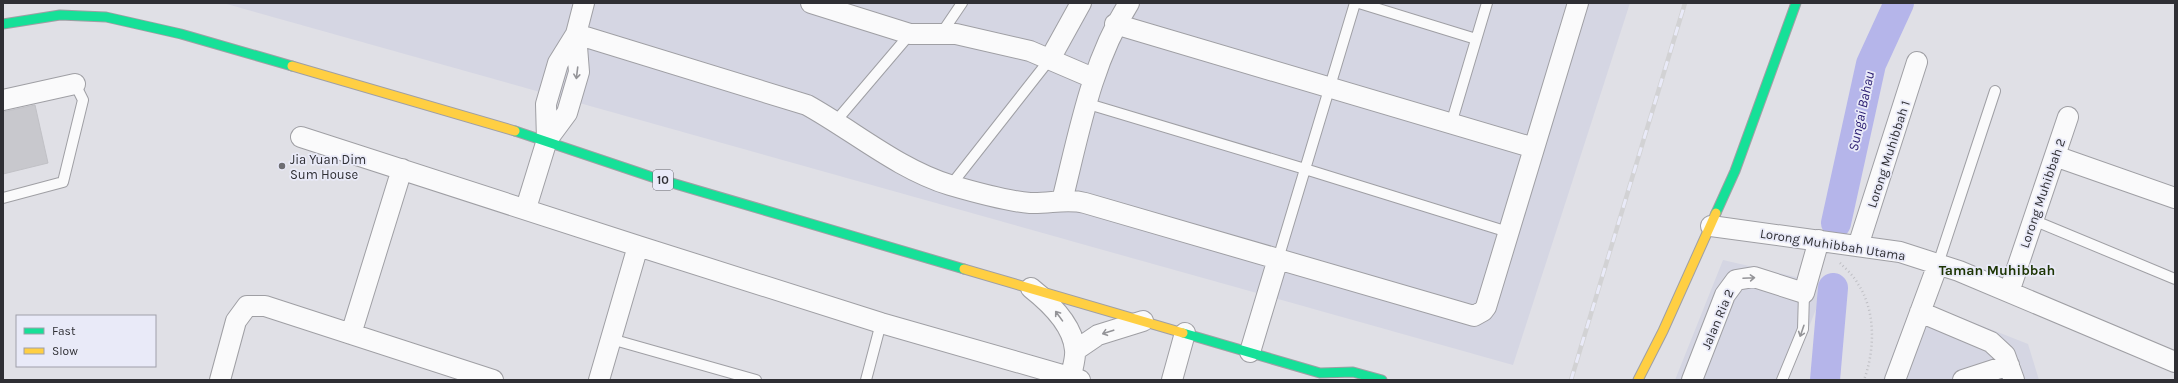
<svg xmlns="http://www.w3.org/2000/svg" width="2178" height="383" viewBox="0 0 2178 383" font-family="Karla,sans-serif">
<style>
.built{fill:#d5d6e3}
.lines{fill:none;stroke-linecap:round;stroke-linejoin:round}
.river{stroke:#b5b5ea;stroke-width:30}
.building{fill:#c8c8cd;stroke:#c1c1c6}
.lane-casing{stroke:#9f9fa4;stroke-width:12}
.street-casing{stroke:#9f9fa4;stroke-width:22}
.fast-casing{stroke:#9f9fa4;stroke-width:11}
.slow-casing{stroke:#9f9fa4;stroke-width:11}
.path{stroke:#bfbfc4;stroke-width:2.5;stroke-dasharray:1 3;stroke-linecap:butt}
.lane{stroke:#fafafb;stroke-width:10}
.street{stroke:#fafafb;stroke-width:20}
.fast{stroke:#16e098;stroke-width:9}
.slow{stroke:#ffcf43;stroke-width:9}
.rail-casing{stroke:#d2d2d4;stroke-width:4.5}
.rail{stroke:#e9eaf8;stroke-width:3;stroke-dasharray:9;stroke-linecap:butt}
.oneway{stroke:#949498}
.poi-dot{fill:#6d6d72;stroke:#e9eaf8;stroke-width:1.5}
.labels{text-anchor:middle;stroke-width:3.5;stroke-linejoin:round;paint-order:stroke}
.shield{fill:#e9eaf8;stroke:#67676f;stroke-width:1}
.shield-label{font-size:12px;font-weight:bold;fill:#2f2f34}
.street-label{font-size:13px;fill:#2f2f34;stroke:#e9eaf8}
.poi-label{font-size:13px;fill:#2f2f34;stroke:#e9eaf8;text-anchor:start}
.water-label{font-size:14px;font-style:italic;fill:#2d2073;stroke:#e9eaf8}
.neighbourhood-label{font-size:14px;font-weight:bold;fill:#1d3503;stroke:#e9eaf8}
</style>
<rect width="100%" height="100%" fill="#e0e0e6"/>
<!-- built -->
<path class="built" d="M223,3H1630L1513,365Z
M1723,260L1826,284L1788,380H1675Z
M1914,299L2028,344L2039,380H1883Z"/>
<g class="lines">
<!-- river -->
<path class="river" d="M1836,223L1871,64L1899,3
M1825,380L1833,288"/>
</g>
<!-- building -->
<path class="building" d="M35,105L48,163L3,174V112Z"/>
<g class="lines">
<!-- lane casing -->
<g class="lane-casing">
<path id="lane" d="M1359,3L1476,39
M941,34L962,3
M1085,103L1305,169L1508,232
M836,121L910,34
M1451,124L1487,3
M951,185L1050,59
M3,198L63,182L83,100L75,84
M2033,220L2175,279
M1278,259L1355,3
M1938,264L1995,91
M611,339L756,380
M866,380L881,323
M1782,380L1803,329L1804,293"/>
</g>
<!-- street casing -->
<g class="street-casing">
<path id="street" d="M811,3L910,34H956L1030,51L1093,78
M1115,24L1534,148
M576,34L807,105C854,131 898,169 950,185C974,192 1005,201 1030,203C1049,204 1067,198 1085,203L1474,316L1483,311L1486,307L1578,3
M1050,59L1081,3
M3,100L75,84
M301,137L638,246L599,380
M547,140L567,113L579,72L576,34
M2055,156L2175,198
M1062,201C1079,133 1091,63 1129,3
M526,208L547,140L546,104L558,63L576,34L584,3
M1711,226L1900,252L1959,271L2175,362
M638,246L881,323L1080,380
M1858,246L1917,62
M1031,288C1050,303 1073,325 1075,350C1076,358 1072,369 1071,377
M2009,292L2068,117
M1920,312L1991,342L2005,355L2014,380
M351,334L402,169
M1076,350L1098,335L1143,321
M1250,352L1278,259
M220,380L236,321L247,306H265L493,380
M1172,380L1185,333
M1692,380L1725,295L1736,280L1754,277L1804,293L1819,240
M1895,380L1938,264
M1963,380L2009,365"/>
</g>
<!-- fast casing -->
<g class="fast-casing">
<path id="fast" d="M3,24L60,15L106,17L181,34L292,66
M515,131L655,178L964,269
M1716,213L1735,171L1796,3
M1183,333L1320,373L1353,372L1382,380"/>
</g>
<!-- slow casing -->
<g class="slow-casing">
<path id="slow" d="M292,66L515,131
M964,269L1183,333
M1638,380L1663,331L1716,213"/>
</g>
<!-- path -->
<path class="path" d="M1840,263C1846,269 1854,276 1858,284C1876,311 1875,350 1864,380"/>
<!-- lane -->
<use href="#lane" class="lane"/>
<!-- street -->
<use href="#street" class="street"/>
<!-- fast -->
<use href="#fast" class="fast"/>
<!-- slow -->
<use href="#slow" class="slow"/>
<!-- rail casing -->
<g class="rail-casing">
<path id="rail" d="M1571,380L1685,3"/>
</g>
<!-- rail -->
<use href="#rail" class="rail"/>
</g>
<!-- one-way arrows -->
<defs><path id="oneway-shaft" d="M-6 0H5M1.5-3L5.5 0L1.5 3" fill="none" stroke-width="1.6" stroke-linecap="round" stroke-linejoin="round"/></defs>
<g class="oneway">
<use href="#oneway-shaft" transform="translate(577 73) rotate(97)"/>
<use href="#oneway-shaft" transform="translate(1749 278) rotate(-3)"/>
<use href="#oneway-shaft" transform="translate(1059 316) rotate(-126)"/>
<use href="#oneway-shaft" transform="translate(1802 331) rotate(109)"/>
<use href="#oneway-shaft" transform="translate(1108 332) rotate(162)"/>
</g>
<!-- markers -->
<circle class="poi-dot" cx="282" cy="166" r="4"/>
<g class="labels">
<!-- shield labels -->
<rect class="shield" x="653" y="170" width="20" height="20" rx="3"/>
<g class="shield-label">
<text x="663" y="184">10</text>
</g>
<!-- street labels -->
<g class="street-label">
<text transform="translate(1888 154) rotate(-72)" y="5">Lorong Muhibbah 1</text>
<text transform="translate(2042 193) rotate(-71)" y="5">Lorong Muhibbah 2</text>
<text transform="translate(1833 244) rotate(9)" y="5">Lorong Muhibbah Utama</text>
<text transform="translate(1717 319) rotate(-67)" y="5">Jalan Ria 2</text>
</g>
<!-- poi labels -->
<g class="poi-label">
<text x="290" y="164">Jia Yuan Dim<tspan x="290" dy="15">Sum House</tspan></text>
</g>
<!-- water labels -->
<g class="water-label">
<text transform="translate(1861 111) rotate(-78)" y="5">Sungai Bahau</text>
</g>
<!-- neighbourhood labels -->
<g class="neighbourhood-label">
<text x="1997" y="275">Taman Muhibbah</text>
</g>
</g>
<!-- border -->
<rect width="2178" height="383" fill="none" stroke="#2f2f34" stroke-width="8"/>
<!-- legend -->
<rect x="16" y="315" width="140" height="52" fill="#e9eaf8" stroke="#9f9faa"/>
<rect x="24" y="328" width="20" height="6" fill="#16e098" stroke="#9f9faa"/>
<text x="52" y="335" font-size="12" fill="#2f2f34">Fast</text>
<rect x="24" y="348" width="20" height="6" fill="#ffcf43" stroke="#9f9faa"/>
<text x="52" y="355" font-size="12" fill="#2f2f34">Slow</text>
</svg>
